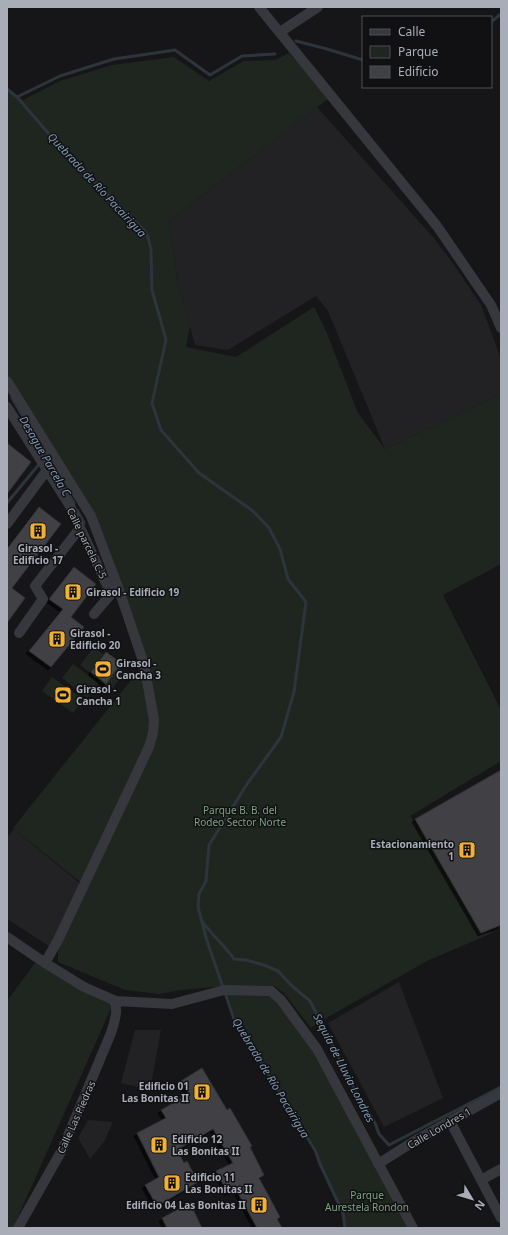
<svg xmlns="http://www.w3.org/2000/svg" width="508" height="1235" viewBox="0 0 508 1235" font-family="'Noto Sans',sans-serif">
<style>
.built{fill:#222225}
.green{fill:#1e261f}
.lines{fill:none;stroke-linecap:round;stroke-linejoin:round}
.stream{stroke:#2c353c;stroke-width:3}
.building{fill:#404145;stroke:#303034;filter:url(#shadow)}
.minor{stroke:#37383d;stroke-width:10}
.labels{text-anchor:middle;stroke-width:3;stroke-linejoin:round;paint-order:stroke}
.street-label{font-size:10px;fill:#a8adb8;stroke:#111113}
.poi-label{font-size:10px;font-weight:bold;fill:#a8adb8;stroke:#111113;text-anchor:start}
.park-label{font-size:10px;fill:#7fa381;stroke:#111113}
.water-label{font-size:11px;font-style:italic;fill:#7f9bb3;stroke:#111113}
</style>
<defs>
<filter id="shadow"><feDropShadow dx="-3" dy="3" stdDeviation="0" flood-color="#0009"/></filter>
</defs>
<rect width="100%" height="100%" fill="#161618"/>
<!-- built -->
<path class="built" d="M317,107L433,237L452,262L481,305L501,359V394L385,449L328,311L316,296L228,350L195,345L178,284L169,221Z
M14,829L82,885L52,948L7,919V838Z
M399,982L443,1098L384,1127L328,1023Z
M135,1030H161L150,1090L121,1083Z
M88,1120L113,1122L104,1142L90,1159L78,1138Z"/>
<!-- green -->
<path class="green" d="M289,53L329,98L169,221L178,284L190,326L186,347L236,357L314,307L326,331L358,413L385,449L501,394V564L443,595L501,710V761L410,816L422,832L482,934L497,931L427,961L321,1021L311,1028L284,993L274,986H226L181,990L159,994L125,990L58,962V940L84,885L13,828L144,664L84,511L7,381V90L23,100L60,81L112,65L174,57L209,81L244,61L275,60Z
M94,647L125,672L111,690L80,665Z
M73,664L99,683L87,698L62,678Z
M52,677L83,699L73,713L42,691Z
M35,963L113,1004L13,1228H7V1001Z
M226,992H271L299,1027L411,1228H346L344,1213L320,1162L316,1148L265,1069L236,1019Z"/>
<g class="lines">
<!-- stream -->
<path class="stream" d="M491,22L501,14
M296,41L327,49L363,60
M7,89L17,97L69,157L144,230L148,237L151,250L152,290L166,340L152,403L161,430L199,473L253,511L269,528L280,549L288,579L306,602L294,692L281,737L247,784L209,845L206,881L199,894L198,907L207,941L234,1019L315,1150L320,1164L343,1213L345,1228
M17,97L60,76L114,59L175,50L210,75L242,56L275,54
M12,398L74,503
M7,503L40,463
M77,510L84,523
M202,921C212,935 225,946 234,959L246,960L264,965L278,971L291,985L310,1001L356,1092L375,1123L379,1134L389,1145L501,1087"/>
</g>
<!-- building -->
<path class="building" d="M7,443L31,462L7,494Z
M39,507L61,524L12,588L25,598L7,623V549Z
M74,567L96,584L71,617L84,627L51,667L29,651L63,609L49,599Z
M106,652L121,663L106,684L91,672Z
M501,770V925L481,933L415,819Z
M202,1068L227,1110L230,1108L252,1146L250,1147L264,1175L259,1178L280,1217L277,1219L282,1228H257L236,1189L228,1193L216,1171L233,1163L213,1129L177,1150L184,1163L187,1161L198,1182L157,1206L145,1185L159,1177L137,1133L166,1118L161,1110L189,1094L181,1081Z
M190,1203L202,1228H167L162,1218Z"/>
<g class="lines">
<!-- minor -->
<path class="minor" d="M259,7L437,226L491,305L501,328
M280,32L318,7
M7,381L91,516L118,587L144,664L154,720L153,733L149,747L58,940L45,963
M7,407L70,506L111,594L94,614
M7,524L47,470
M19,633L43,599L35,586L80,528
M7,937L45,963L84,987L116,1001L172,1004L224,990L271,991L281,1000L317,1049L413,1228
M450,1121L501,1218
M378,1164L416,1140L501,1093
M481,1180L501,1169
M18,1228L62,1150L111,1033C114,1023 119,1010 114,1000"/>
</g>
<!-- icons -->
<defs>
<g id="building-square" transform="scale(0.9)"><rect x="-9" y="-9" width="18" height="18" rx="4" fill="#f2b134" stroke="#111113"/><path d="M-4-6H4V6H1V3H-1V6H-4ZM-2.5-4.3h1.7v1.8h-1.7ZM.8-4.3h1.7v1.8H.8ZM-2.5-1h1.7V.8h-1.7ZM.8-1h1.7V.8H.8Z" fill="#111"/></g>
<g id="stadium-square" transform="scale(0.9)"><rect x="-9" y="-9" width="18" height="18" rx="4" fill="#f2b134" stroke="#111113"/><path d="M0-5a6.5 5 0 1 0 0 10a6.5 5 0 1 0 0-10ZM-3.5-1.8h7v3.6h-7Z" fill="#111"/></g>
</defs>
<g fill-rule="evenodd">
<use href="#building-square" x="38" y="531"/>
<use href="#building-square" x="73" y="592"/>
<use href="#building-square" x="57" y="639"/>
<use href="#stadium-square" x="103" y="669"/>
<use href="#stadium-square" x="63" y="695"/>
<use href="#building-square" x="467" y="850"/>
<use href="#building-square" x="202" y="1092"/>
<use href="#building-square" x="159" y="1145"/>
<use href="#building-square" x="172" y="1183"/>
<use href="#building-square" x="259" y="1205"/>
</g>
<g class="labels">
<!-- street labels -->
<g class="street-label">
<text transform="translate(87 543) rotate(64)" y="4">Calle parcela C-5</text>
<text transform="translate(76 1117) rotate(-66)" y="4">Calle Las Piedras</text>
<text transform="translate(439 1128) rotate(-30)" y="4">Calle Londres 1</text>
</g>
<!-- poi labels -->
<g class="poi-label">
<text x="38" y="552" text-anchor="middle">Girasol -<tspan x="38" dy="12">Edificio 17</tspan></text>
<text x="86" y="596">Girasol - Edificio 19</text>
<text x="70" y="637">Girasol -<tspan x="70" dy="12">Edificio 20</tspan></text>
<text x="116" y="667">Girasol -<tspan x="116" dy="12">Cancha 3</tspan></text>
<text x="76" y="693">Girasol -<tspan x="76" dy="12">Cancha 1</tspan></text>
<text x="454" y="848" text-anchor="end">Estacionamiento<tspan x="454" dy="12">1</tspan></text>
<text x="189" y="1090" text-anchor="end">Edificio 01<tspan x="189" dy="12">Las Bonitas II</tspan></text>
<text x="172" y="1143">Edificio 12<tspan x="172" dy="12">Las Bonitas II</tspan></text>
<text x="185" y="1181">Edificio 11<tspan x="185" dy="12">Las Bonitas II</tspan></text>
<text x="246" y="1209" text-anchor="end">Edificio 04 Las Bonitas II</text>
</g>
<!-- park labels -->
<g class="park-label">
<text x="240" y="814">Parque B. B. del<tspan x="240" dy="12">Rodeo Sector Norte</tspan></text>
<text x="367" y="1199">Parque<tspan x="367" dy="12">Aurestela Rondon</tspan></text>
</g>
<!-- water labels -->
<g class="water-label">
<text transform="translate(97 185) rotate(47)" y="4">Quebrada de Río Pacairigua</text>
<text transform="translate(45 456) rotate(60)" y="4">Desague Parcela C</text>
<text transform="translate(344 1068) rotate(63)" y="4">Sequía de Lluvia Londres</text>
<text transform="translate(271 1078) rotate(59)" y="4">Quebrada de Río Pacairigua</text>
</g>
</g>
<!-- border -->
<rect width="508" height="1235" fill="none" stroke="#a8adb8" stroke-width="16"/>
<!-- legend -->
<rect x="362" y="16" width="130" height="72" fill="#111113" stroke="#4d4f55"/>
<rect x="370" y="29" width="20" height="6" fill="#37383d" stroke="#4d4f55"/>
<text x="398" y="36" font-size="12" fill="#a8adb8">Calle</text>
<rect x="370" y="46" width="20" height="12" fill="#1e261f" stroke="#4d4f55"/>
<text x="398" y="56" font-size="12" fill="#a8adb8">Parque</text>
<rect x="370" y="66" width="20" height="12" fill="#404145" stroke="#4d4f55"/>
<text x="398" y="76" font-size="12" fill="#a8adb8">Edificio</text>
<!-- north arrow -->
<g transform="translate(472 1199) rotate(128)" stroke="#111113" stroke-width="3" paint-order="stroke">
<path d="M0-3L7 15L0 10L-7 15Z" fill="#a8adb8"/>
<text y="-6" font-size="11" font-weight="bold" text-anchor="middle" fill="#a8adb8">N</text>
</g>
</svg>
